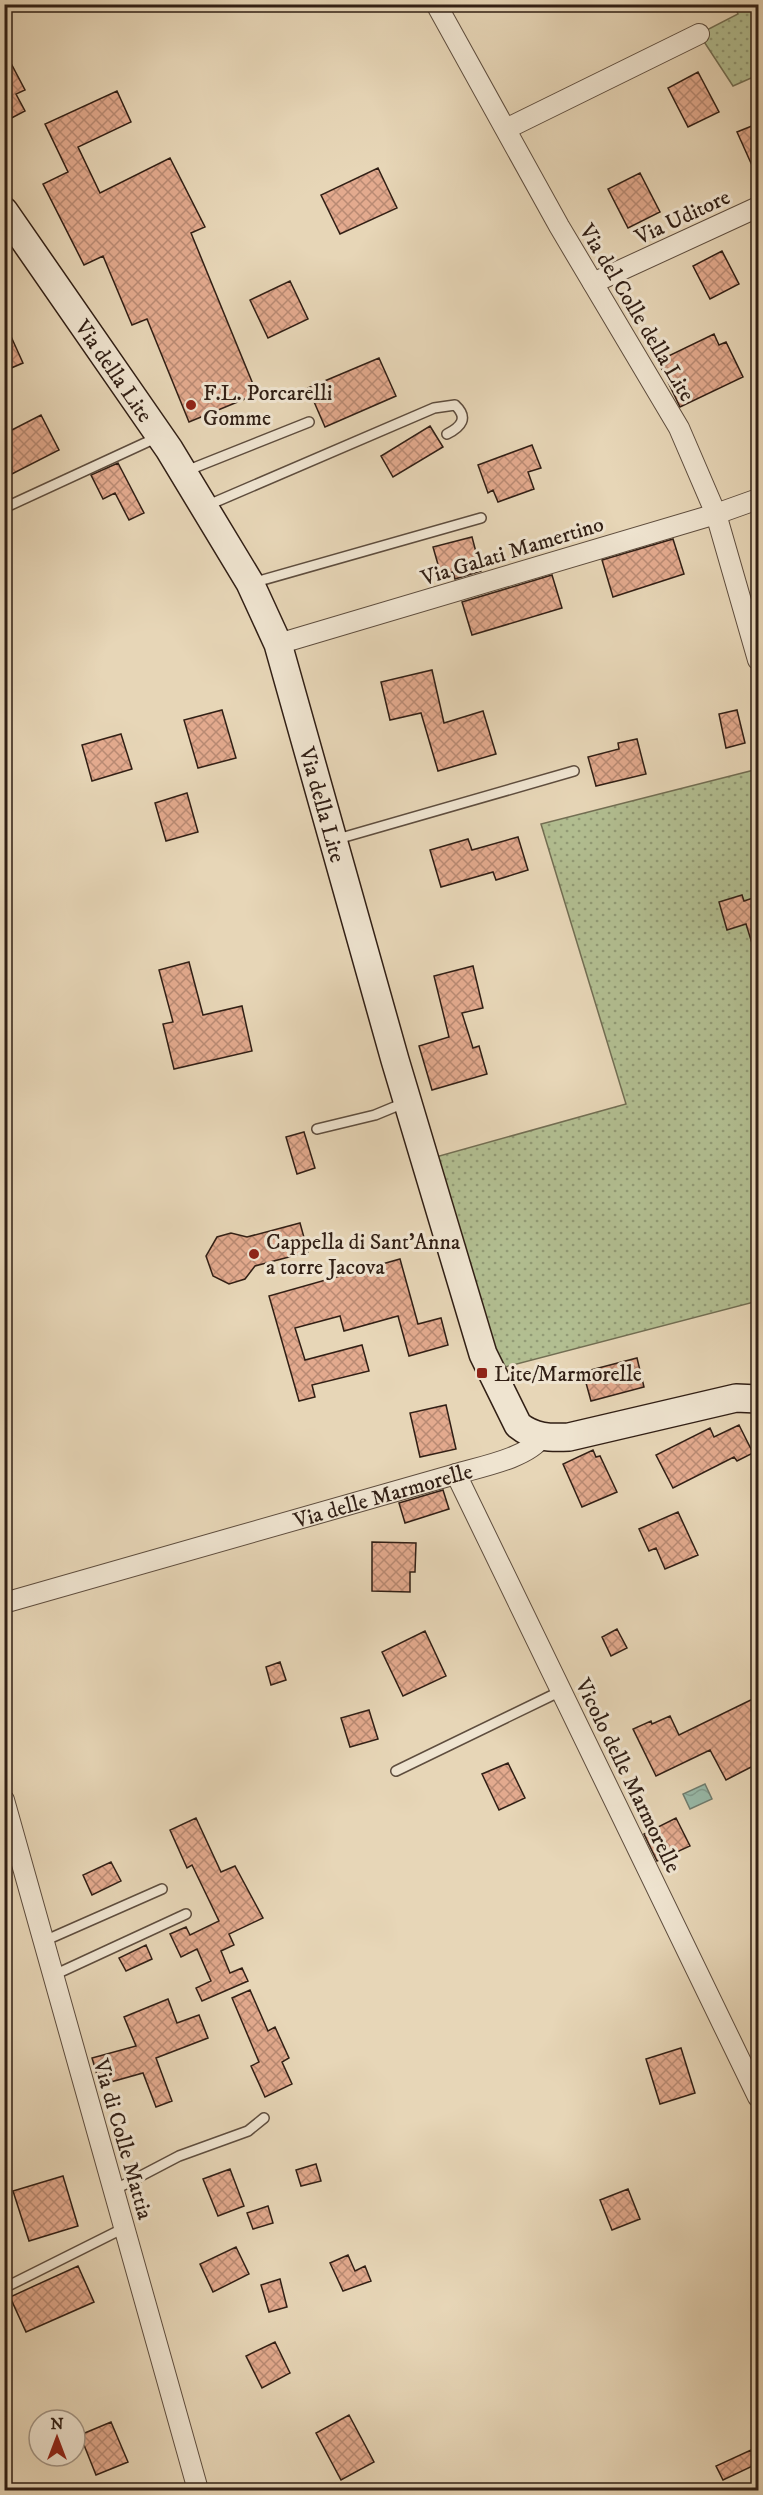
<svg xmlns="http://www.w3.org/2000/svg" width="763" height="2495" viewBox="0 0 763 2495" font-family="'IM FELL DW Pica',serif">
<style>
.grass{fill:url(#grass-dots);stroke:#726e53;stroke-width:1.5}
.water{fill:url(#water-waves);stroke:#6f7c6e;stroke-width:1.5}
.building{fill:url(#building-cross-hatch);stroke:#311f15;stroke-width:1.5}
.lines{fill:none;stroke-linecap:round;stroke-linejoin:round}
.lane-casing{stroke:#5e4d3e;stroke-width:12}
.street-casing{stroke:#5e4d3e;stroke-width:22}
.secondary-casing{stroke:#311f15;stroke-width:30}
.lane{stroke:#efe4d0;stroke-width:9}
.street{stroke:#efe4d0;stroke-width:20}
.secondary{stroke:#efe4d0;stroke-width:27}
.poi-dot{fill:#8f2418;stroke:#efe4d0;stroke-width:2}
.labels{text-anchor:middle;stroke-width:6;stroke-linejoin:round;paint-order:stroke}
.street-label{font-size:22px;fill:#311f15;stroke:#efe4d0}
.poi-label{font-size:22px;fill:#311f15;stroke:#efe4d0;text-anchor:start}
</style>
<defs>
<pattern id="grass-dots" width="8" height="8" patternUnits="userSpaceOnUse" patternTransform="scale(1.5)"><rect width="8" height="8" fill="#b2be91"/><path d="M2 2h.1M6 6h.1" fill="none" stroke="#919a75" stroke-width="1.8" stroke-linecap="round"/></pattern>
<pattern id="water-waves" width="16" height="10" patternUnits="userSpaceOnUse" patternTransform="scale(1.5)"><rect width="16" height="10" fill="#98baa9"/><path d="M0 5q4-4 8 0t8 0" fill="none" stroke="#839f91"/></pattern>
<pattern id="building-cross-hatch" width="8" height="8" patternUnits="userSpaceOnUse" patternTransform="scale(1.5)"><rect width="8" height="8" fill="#e3aa8e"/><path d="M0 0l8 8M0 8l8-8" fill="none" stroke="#b98a73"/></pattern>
</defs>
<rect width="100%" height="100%" fill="#e7d6b7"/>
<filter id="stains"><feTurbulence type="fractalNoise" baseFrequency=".00333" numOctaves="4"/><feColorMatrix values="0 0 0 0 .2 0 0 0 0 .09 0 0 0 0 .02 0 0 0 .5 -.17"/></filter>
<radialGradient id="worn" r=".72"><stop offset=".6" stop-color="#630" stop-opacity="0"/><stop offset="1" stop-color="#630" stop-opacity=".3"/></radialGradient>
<!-- grass -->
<path class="grass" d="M734,5H758V75L733,86L699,34L738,14Z
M758,769V1301L482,1373L425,1160L626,1104L541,824Z"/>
<!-- water -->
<path class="water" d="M705,1784L712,1799L690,1809L683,1794Z"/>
<!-- building -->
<path class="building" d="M4,50L25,90L16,94L25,111L4,122Z
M698,72L719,112L688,127L668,88Z
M117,91L131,122L78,147L100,193L170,158L205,227L191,233L257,394L189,422L147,319L132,325L103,256L84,265L43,184L68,172L45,124Z
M759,123V181L737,132Z
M378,168L397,208L340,234L321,195Z
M640,173L660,212L628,228L608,189Z
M722,251L739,284L710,299L693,266Z
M290,281L308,319L268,338L250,300Z
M4,321L23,363L4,371Z
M714,334L719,345L726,342L743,377L680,407L658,361Z
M379,358L396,396L325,427L308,388Z
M41,415L59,450L4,478V434Z
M430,426L443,447L393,477L381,456Z
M532,445L541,468L528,472L534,489L498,502L493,490L488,493L478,465Z
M118,463L144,513L129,520L115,493L103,499L91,475Z
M472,537L481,571L455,579L453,572L441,575L433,547Z
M673,539L684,574L613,597L602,560Z
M552,575L562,608L472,635L462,602Z
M432,670L444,723L483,711L496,754L438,771L421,713L390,720L381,682Z
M222,710L236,758L198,768L184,720Z
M737,710L745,743L726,748L719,714Z
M121,734L132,769L92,781L82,745Z
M637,739L646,774L596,786L588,757L619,749L618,743Z
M187,793L198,832L166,841L155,803Z
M518,837L528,870L496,880L493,872L441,887L430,850L468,839L472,850Z
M742,895L744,901L759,896V953H755L746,924L727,930L719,902Z
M189,962L203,1015L242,1006L252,1051L174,1069L163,1024L173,1022L159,970Z
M473,966L483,1008L462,1013L473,1048L479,1046L487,1074L432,1090L419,1046L449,1037L434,976Z
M304,1132L315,1168L297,1174L286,1137Z
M300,1223L308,1252L255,1266L245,1279L229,1284L213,1276L206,1256L217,1237L231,1233L247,1237Z
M400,1259L418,1324L441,1318L448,1345L409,1356L398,1316L344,1331L340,1316L295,1328L305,1360L362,1345L369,1371L312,1385L315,1397L299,1401L269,1296Z
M637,1358L644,1387L591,1401L583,1372Z
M446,1405L456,1449L420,1457L410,1413Z
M739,1425L753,1453L737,1461L734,1457L673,1488L656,1455L710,1428L714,1437Z
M593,1450L596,1457L600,1456L617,1492L582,1507L563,1464Z
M443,1490L449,1509L405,1523L399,1503Z
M678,1512L698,1555L665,1569L656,1548L649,1551L639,1529Z
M372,1542L416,1543L415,1572H410V1592L372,1591Z
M617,1629L627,1648L611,1656L602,1637Z
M425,1631L446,1676L403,1696L382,1652Z
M280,1662L286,1680L271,1685L266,1667Z
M759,1696V1763L726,1780L710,1750L656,1776L633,1729L651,1721L652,1724L670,1716L679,1735Z
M369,1710L378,1739L350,1747L341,1718Z
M508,1763L525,1798L499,1810L482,1774Z
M196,1818L221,1872L235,1866L263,1918L229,1934L234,1945L221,1951L230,1973L242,1968L248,1981L202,2001L196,1988L211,1981L197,1949L181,1957L170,1934L186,1927L190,1935L219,1921L192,1865L187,1868L170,1830Z
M676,1818L690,1846L657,1861L644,1834Z
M111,1862L121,1881L92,1895L83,1875Z
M146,1945L152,1959L126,1971L119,1958Z
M250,1990L268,2031L275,2027L289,2058L282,2062L292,2084L265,2097L251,2066L259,2062L232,1998Z
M168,1999L177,2023L199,2015L208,2038L156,2058L172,2101L156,2107L143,2073L100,2085L92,2058L136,2046L124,2017Z
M681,2048L695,2093L660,2104L646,2059Z
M316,2164L321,2181L301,2186L296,2170Z
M230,2169L244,2206L218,2216L203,2179Z
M63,2176L78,2226L29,2241L13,2191Z
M628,2189L640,2219L612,2230L600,2200Z
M268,2206L273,2223L253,2229L247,2213Z
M236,2247L249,2274L213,2292L200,2264Z
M348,2255L355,2271L365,2266L371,2281L343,2291L330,2263Z
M78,2266L94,2302L26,2332L10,2297Z
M280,2279L287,2307L269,2312L261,2285Z
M275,2342L290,2373L262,2388L246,2356Z
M349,2415L374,2462L341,2480L316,2433Z
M111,2422L128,2462L96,2475L80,2435Z
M751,2450L757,2464L723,2480L716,2466Z"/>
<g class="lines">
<!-- lane casing -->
<g class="lane-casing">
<path id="lane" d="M186,471L309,422
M206,506L434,408L455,405C469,418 461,427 447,434
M4,508L158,437
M252,583L481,518
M334,840L574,771
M317,1129L375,1115L404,1103
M396,1771L561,1691
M44,1941L162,1889
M54,1975L186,1914
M114,2190L179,2156L248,2131L264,2118
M4,2288L124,2228
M356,2490L360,2489"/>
</g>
<!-- street casing -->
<g class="street-casing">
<g id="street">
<path d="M436,4L559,226L679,428L716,514L758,660"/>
<path d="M506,129L699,34"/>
<path d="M593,283L758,207"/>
<path d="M278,644L716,514L758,499"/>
<path d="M456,1474L758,2097"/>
<path id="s1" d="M4,1603L456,1474C480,1467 528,1458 542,1437"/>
<path d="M4,1800L198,2490"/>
</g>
</g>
<!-- secondary casing -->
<g class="secondary-casing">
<g id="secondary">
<path id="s2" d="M4,211L169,449L250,583L278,644L395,1060L483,1354L518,1425C534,1438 550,1438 569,1437L736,1398L758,1399"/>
</g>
</g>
<!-- lane -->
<use href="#lane" class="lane"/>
<!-- street -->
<use href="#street" class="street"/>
<!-- secondary -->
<use href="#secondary" class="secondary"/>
</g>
<!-- markers -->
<g class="poi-dot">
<circle cx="191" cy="405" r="6"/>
<circle cx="254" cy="1254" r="6"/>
<rect x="476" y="1367" width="12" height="12" rx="3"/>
</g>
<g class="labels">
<!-- street labels -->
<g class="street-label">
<text transform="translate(682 216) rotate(-25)" y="8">Via Uditore</text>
<text transform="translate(638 312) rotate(59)" y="8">Via del Colle della Lite</text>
<text dy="8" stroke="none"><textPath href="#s2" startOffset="194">Via della Lite</textPath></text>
<text transform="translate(512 550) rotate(-17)" y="8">Via Galati Mamertino</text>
<text dy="8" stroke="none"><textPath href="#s2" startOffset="680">Via della Lite</textPath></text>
<text dy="8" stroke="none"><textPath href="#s1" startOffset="394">Via delle Marmorelle</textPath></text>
<text transform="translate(629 1775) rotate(64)" y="8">Vicolo delle Marmorelle</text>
<text transform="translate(124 2139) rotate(74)" y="8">Via di Colle Mattia</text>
</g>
<!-- poi labels -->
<g class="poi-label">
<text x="203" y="400">F.L. Porcarelli<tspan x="203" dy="25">Gomme</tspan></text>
<text x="266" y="1249">Cappella di Sant'Anna<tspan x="266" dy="25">a torre Jacova</tspan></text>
<text x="494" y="1381">Lite/Marmorelle</text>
</g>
</g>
<!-- margin -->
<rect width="763" height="2495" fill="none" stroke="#e7d6b7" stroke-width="24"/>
<rect x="6" y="6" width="751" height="2483" fill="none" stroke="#311f15" stroke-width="3"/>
<rect x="12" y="12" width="739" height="2471" fill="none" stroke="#311f15" stroke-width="1.5"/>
<!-- north arrow -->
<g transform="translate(57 2438)"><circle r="28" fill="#efe4d0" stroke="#a39585" stroke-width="1.5"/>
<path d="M0-4.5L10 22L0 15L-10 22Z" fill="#8f2418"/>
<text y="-9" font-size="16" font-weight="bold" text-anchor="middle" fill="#311f15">N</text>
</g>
<rect width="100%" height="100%" filter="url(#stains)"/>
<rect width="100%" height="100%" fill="url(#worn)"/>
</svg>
